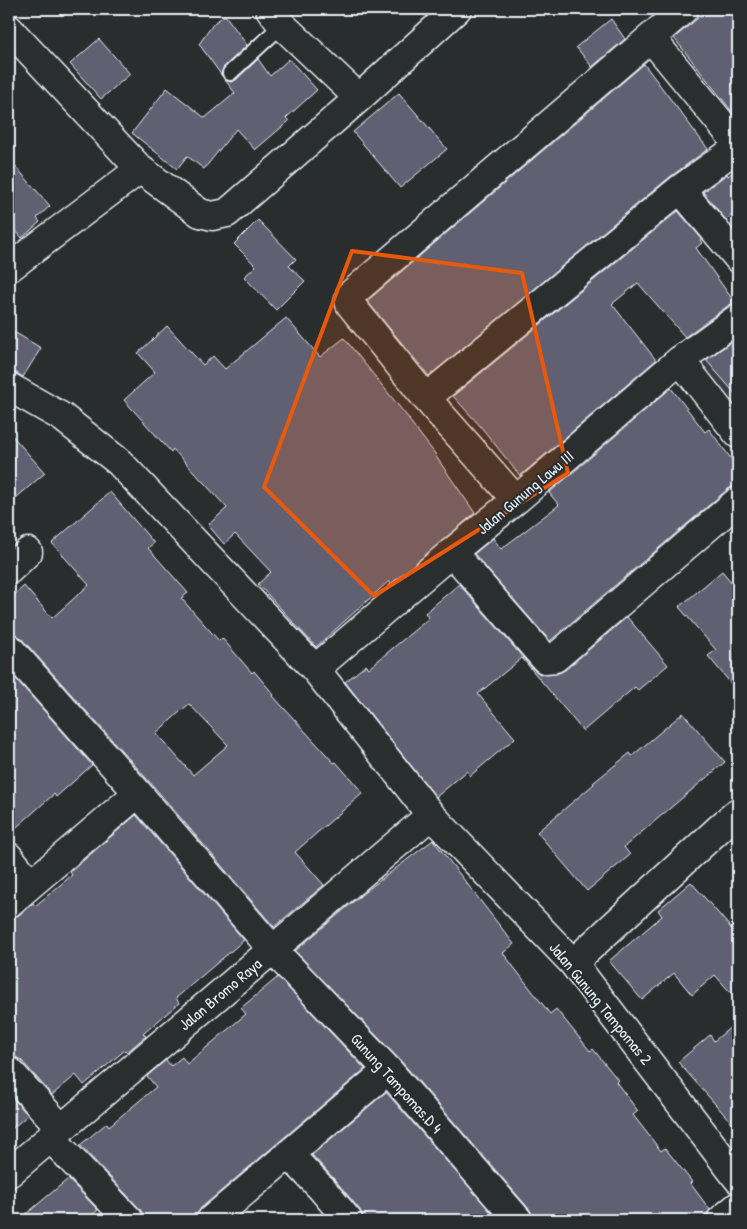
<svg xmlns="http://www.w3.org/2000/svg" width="747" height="1229" viewBox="0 0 747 1229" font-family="'Patrick Hand',sans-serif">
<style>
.built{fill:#3a3c42}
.building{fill:#606072;stroke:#e8f1f8;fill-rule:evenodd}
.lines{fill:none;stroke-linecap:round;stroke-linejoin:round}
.lane-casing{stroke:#e8f1f8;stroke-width:18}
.street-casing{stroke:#e8f1f8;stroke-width:31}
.lane{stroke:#2a2d2e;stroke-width:14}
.street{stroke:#2a2d2e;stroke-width:28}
.marked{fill:#e8590c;fill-opacity:0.2;stroke:#e8590c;stroke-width:4;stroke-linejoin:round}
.labels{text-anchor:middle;stroke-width:4;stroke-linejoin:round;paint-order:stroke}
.street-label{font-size:16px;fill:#e8f1f8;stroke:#2a2d2e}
</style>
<rect width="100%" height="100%" fill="#2a2d2e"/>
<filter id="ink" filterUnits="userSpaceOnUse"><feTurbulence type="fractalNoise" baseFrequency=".02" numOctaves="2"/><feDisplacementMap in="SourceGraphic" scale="10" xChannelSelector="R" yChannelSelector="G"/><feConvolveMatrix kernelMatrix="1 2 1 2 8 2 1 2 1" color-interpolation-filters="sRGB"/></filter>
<g filter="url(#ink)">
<!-- built -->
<path class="built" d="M738,335V423L693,370Z"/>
<!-- building -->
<path class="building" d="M709,9H738V119L674,38Z
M225,15L247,45L224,67L222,71V76L199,44L214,23Z
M611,19L625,39L592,67L576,47Z
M99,39L130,74L101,99L70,64Z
M258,59L270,76L289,59L317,90L286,118L289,121L255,150L236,129L204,169L187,156L177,169L132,133L167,88L205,118L235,93L225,80L231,82L236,80Z
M644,64L708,149L670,177L429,376L367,301Z
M399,93L447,149L400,188L353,132Z
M9,159L50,206L37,218L40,222L22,238L9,223Z
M738,168V210L726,220L703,192L727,174L728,176Z
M678,211L702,239L700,240L702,243L696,248L735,303L729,305L685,337L638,283L612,304L656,360L520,476L481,427L453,396Z
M258,220L296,259L289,266L305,281L276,310L244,277L256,266L234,244Z
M286,318L320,357L344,338L410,420H409L436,455H435L475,513L391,584L389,581L316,647L258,584L271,572L235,534L224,544L208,525L227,508L173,449L171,452L124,400L155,372L138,353L167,326L203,365L213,356L225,369Z
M9,329L41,348L23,377L17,373L9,371Z
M738,337V397L706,360Z
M671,388L705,432L709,429L738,468V486H735L728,489L550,641L474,554L493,538L501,549L559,505L549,493Z
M9,432L45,473L9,504Z
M110,492L154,543L148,548L188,593L181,598L219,641L222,638L252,673L254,671L274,695L273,696L334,763L336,762L363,793L295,852L324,885L274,927L155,788L21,638L14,633H9V600L24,586L52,618L89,585L52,543ZM189,704L228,745L193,775L156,733Z
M722,571L738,590V692L708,656L716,650L679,607Z
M459,584L533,669L540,674L547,675L557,674L565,670L627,617L668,665L638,690L635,687L583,731L522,658L478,694L515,738L470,776L467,771L436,797L345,682L366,665L369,668L429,618L425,613Z
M9,671L92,765L56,797L54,794L9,834Z
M683,713L725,762L624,847L630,855L587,891L537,832L594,784L593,783L630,753L632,756Z
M136,815L244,940L176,998L179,1003L143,1034L146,1036L127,1052L125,1050L84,1085L76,1075L52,1095L21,1060L14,1056H9V918H12L19,915L33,903L35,906L72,875L70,872Z
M433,840L514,944L503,953L550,1014L556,1009L590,1051L593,1049L618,1080L616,1082L638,1111L633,1115L661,1151L665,1148L692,1182L690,1183L710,1210L707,1214L706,1220H533V1217L530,1210L400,1060L295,951L366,891Z
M691,882L738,936V1001L715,975L692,995L674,973L642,1000L609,961L662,916L658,910Z
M278,977L365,1069L201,1208L197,1214L196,1220H144V1216L140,1209L80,1145L107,1123L109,1126L156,1087L147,1076L166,1060L171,1066L182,1057L187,1064L246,1014L241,1008Z
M738,1021V1130L678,1062L710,1035L714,1041Z
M386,1092L498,1220H363V1217L360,1210L334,1179L312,1155Z
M9,1094L28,1115L9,1131Z
M68,1179L98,1210L86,1220H19Z"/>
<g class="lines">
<!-- lane casing -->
<g class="lane-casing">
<path id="lane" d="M230,73L282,25"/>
</g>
<!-- street casing -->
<g class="street-casing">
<path id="street" d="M9,29L140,169L200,213L212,216L227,213L359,98L282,25L270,9
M651,38L738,144
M359,98L457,9
M738,147L680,189L738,258
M9,268L140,169
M680,360L738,434
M9,387L62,417L119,462L315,669L431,815L573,963L738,1179
M426,398L680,189
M516,500L426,398L350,304L349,300L350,295L684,9
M452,552L545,659L555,658L738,501
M9,570L28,552
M9,648L138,793L273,950L388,1070L518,1220
M315,669L452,552L516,500L680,360L738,318
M9,857L31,884
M9,903L138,793
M573,963L722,826L738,812
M9,1071L61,1128
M50,1137L129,1220
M289,1154L322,1189L348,1220
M9,1173L431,815
M211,1220L388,1070
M721,1220L738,1206"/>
</g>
<!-- lane -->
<use href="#lane" class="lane"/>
<!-- street -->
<use href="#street" class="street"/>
</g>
</g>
<!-- marked area -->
<path class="marked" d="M352,251L522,273L568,473L374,596L264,487Z"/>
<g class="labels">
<!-- street labels -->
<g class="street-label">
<text transform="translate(525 492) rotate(-40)" y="6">Jalan Gunung Lawu III</text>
<text transform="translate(220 994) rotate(-40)" y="6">Jalan Bromo Raya</text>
<text transform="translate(601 1003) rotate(51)" y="6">Jalan Gunung Tampomas 2</text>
<text transform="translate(397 1083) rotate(48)" y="6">Gunung Tampomas.D 4</text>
</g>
</g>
<!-- margin -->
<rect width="747" height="1229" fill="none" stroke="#2a2d2e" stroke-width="30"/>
<rect x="15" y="15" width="717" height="1199" fill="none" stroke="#e8f1f8" stroke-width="2" filter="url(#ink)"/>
</svg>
